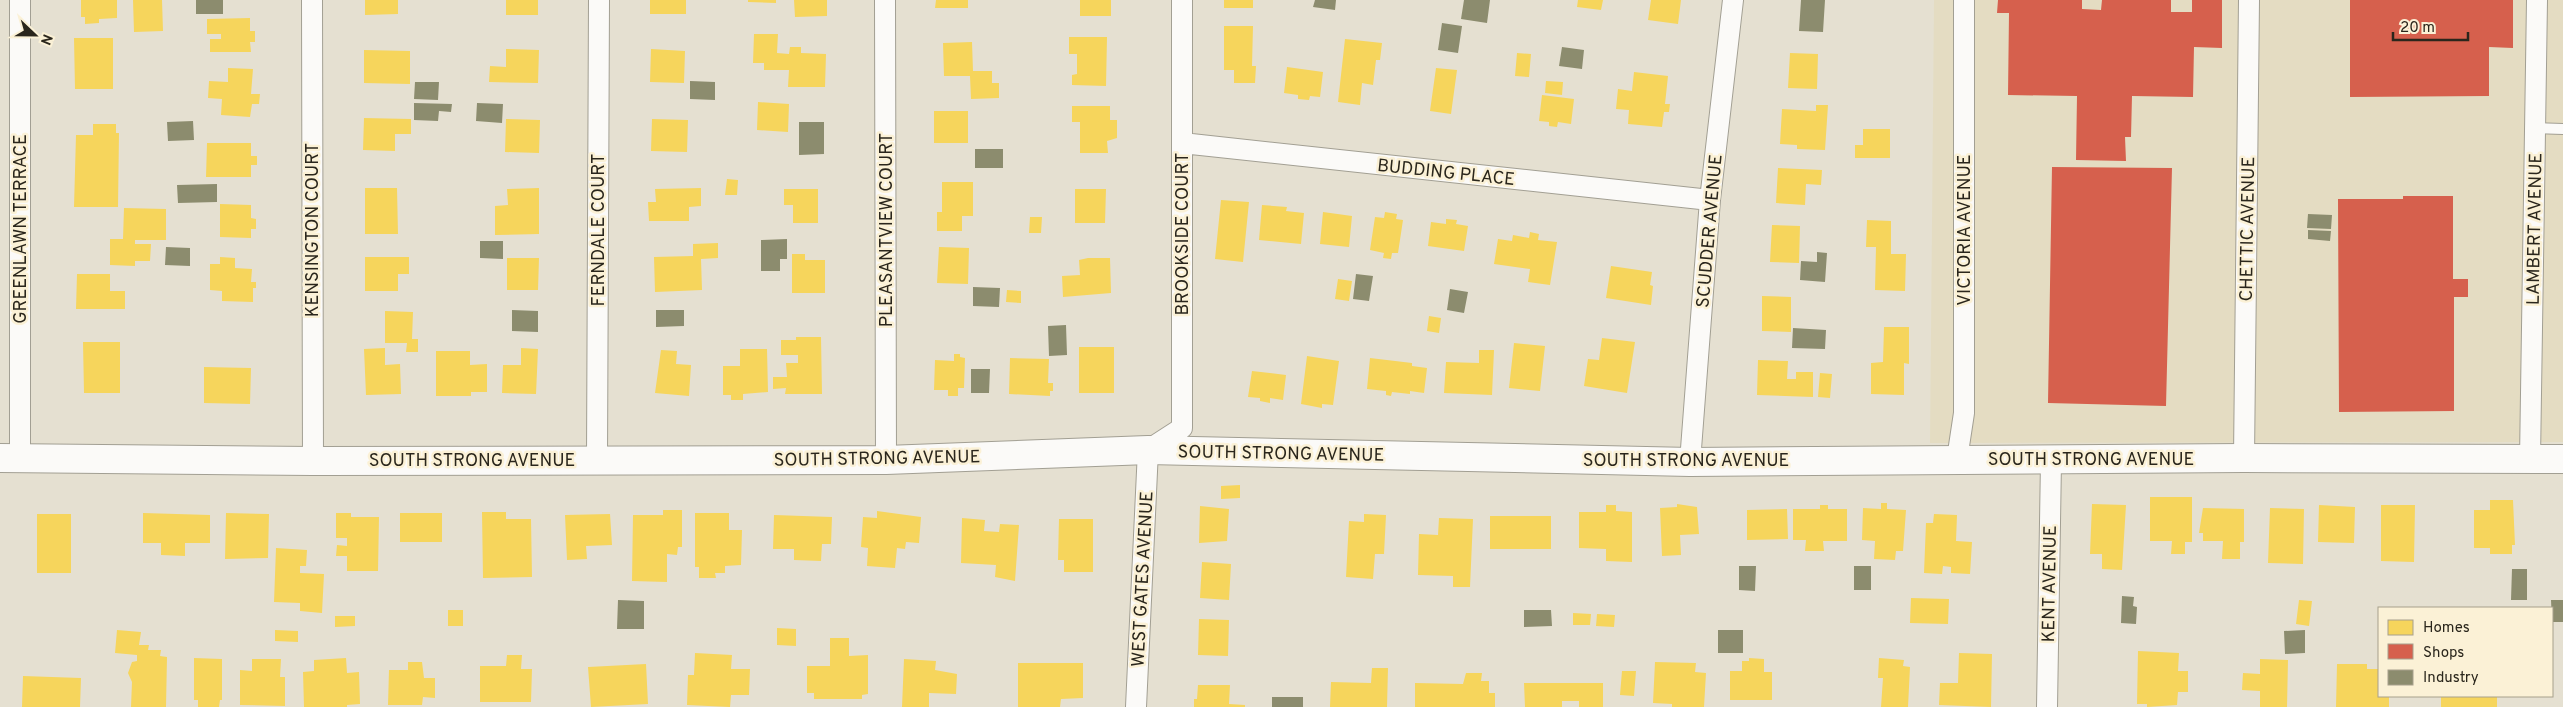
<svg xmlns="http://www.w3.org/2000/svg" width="2563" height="707" viewBox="0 0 2563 707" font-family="Overpass,sans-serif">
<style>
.built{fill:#e4dcc2}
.homes{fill:#f6d55c}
.shops{fill:#d6604d}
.industry{fill:#8c8c6e}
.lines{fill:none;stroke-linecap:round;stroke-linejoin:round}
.lane-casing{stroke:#a29f93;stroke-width:12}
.street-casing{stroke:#a29f93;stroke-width:22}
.secondary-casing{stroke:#a29f93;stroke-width:30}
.lane{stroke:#fbfaf8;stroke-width:10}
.street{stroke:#fbfaf8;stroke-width:20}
.secondary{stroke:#fbfaf8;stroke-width:28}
.labels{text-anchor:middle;stroke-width:5;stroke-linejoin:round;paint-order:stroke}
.street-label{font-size:18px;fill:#2a261c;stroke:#fbf1d6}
</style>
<rect width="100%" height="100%" fill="#e5e0d1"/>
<!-- built -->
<path class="built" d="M1934,0H2563V442L1930,443Z"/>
<!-- homes -->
<path class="homes" d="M81,0H117V18L99,19V23L85,24V17H81Z
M133,0H162L163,31L134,32Z
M365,0H398V14L365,15Z
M506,0H538V15H506Z
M650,0H686V14H650Z
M748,0H776V3L748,2Z
M794,0H827V16L795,17Z
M936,0H968V8H935Z
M1080,0H1111V16H1080Z
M1224,0H1253V8H1224Z
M1578,0H1603L1601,10L1577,7Z
M1651,0H1681L1678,24L1648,20Z
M250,18V31H255V42H250L251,52H210V39H221V34H207V19Z
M1224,26H1253L1252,66H1256L1255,83H1234V70H1224Z
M754,34H778L777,53L789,54L790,47H801V53L826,54L825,87H788L789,70H764V63H753Z
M1069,37H1107L1106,86L1072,85V75L1077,74V54H1069Z
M74,38H113V89H75Z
M1345,39L1382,43L1380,60H1376L1373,85L1362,83L1360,105L1338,102Z
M972,42L973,71H992V83H999V98L971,99L970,76H944L943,43Z
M506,49L539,50L538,83L489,82L490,66L506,67Z
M651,49L685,51L684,83L650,82Z
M364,50L410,51V84L364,83Z
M1517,53L1531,54L1529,77L1515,76Z
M1790,53L1818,54L1817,89L1788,88Z
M1287,67L1323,72L1320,97L1310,96L1309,100L1298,99V95L1284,93Z
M228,68L253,69L251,94H260L259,104H252L250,117L221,115L222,99L208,98L209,81L228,82Z
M1436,68L1457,70L1451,114L1430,111Z
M1634,72L1668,76L1665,104H1670L1669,112H1664L1662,127L1628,124L1629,110L1616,109L1618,89L1632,91Z
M1546,81L1563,82L1562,95L1545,93Z
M1542,95L1574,99L1571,124L1558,122L1557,127L1549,126V122L1539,121Z
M758,102L789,104L788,132L757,130Z
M1816,105H1828L1825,150L1797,149V145L1780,144L1782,109L1816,111Z
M1072,106H1110V120H1117V138L1107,141L1108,153H1080V122H1072Z
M934,111H968V143H934Z
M364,118L411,119V134H395V151L363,150Z
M506,119L540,120L539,153L505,152Z
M652,119L688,120L687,152L651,151Z
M93,124H116V133H119L118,207H74L76,135H93Z
M1863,129H1890V158H1855V145H1863Z
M207,143H251V156H257V165H251V177H206Z
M1778,168L1822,170L1821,185L1806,184L1805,205L1776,203Z
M727,179L738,180L737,195H725Z
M942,182H973V216H962V231H937V212H942Z
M365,188H397L398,234H365Z
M539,188V234L495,235V206L508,205L507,189Z
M701,188V206L689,207V221H649L648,202H656L655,189Z
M784,189H818V223H793V205H784Z
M1075,189H1106L1105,223H1075Z
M1221,200L1249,202L1243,262L1215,259Z
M220,204L251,205V218L256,219V229H251V238L220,237Z
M1262,205L1287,207L1286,211L1304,213L1301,244L1259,240Z
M124,208L166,209V240H135V244H151L150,261H135V266L110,265V239H123Z
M1323,212L1352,216L1349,247L1320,244Z
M1385,212L1397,214L1396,219L1403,220L1398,253H1392L1391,259L1383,258L1384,253L1370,250L1375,217L1384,218Z
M1030,217H1042L1041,233H1029Z
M1446,219L1457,220L1456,224L1468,226L1464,251L1428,246L1431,222L1446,224Z
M1867,220L1891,221V254H1906L1905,291L1875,290L1876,247H1866Z
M1772,225L1800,226L1799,263L1770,262Z
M1530,232L1539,234L1538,240L1557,242L1550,285L1528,282L1530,269L1494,264L1498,239L1512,241L1513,235L1529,238Z
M718,243V258L701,259L702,290L655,292L654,257L693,256V244Z
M939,247L969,248L968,284L937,283Z
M792,254H805V260H825V293H792Z
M220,257L235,258V268L252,269L251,282H256V288H253V302L222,301V291L210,290V264H220Z
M365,257H409V274H398V291H365Z
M507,258H539L538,290H507Z
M1088,258H1110L1111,293L1063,297L1062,276L1080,275L1079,260Z
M1611,266L1652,272L1650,285L1653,286L1651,305L1606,298Z
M77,274H110V291H125V309H76Z
M1338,279L1352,281L1349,301L1335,299Z
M1007,290L1021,291V303L1006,302Z
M1762,296L1791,297V332L1762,331Z
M385,311L413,312L412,339H418V352H406L407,343H385Z
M1429,316L1441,318L1439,333L1427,331Z
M1884,327H1909V364L1904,363V395L1871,394V363L1883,362Z
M796,337H821L822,394H785L786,388L773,389V377H787L786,363H798V355H781V340H796Z
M1602,338L1635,342L1627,393L1584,386L1588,359L1599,360Z
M83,342H120V393H84Z
M1514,343L1545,346L1540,391L1509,388Z
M1079,347H1114V393H1079Z
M385,348V365L400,364L401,394L366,395L364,349Z
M521,348L538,349L536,394L502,393L503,365H521Z
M740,349H767L768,392L743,394V400H731V395H723V366H740Z
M661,350L677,351L676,364L691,365L689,396L655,393Z
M1479,350H1494L1492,395L1444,393L1446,362L1479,363Z
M436,351H470V365L487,364V392H471V396H436Z
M954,354H960V357L965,358L964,388H958V396H948V390H934L935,360L954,361Z
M1307,356L1339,361L1333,405L1322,404V408L1301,404Z
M1010,358L1049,359L1048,383H1053V391H1050V396L1009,394Z
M1370,358L1412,363V366L1427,368L1424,393L1410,391V394L1392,392L1391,396L1386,395V391L1367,389Z
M1758,360L1788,361L1787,379H1796V372H1813V397L1757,395Z
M204,367L251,368L250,404L204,403Z
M1252,371L1286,375L1283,400L1270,398V403L1260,401V398L1248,397Z
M1820,373L1832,374L1830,398L1818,397Z
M1240,485V498L1221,499V486Z
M2150,497H2192V542H2185V554H2171L2172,541H2150Z
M2490,500H2513L2515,545H2512V554H2490V548H2474V510H2490Z
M1881,503H1887V509L1906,510L1903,551H1896L1895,560L1874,559L1875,541L1862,540L1863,508L1881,509Z
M1677,504L1697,507L1699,534L1680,535L1681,555L1662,556L1660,508L1677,507Z
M2092,504L2126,505L2122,570L2102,569V554H2090Z
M1606,505H1616V511L1632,512V562L1606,561V549L1579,548V512H1606Z
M1820,505H1828V509H1847V541H1823L1824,551H1805L1806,540H1793V509H1820Z
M2319,505L2355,507L2354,543L2318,542Z
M2381,505H2415L2414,562L2381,561Z
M1200,506L1229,509L1227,541L1199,543Z
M2203,508L2244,509V542H2240V559H2222L2223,541H2203V533H2199Z
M2270,508L2304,509L2303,564L2268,563Z
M1787,509L1788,539L1747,540V510Z
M663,510H682V547H678L677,555L667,554V582L632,581L633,515H663Z
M877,511L921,517L919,543L906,542L905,549L897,548L895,568L867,566L868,548L861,547L863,517L877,518Z
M482,512H506V519H531L532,577L483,578Z
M143,513L210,515V543H185V556L161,555V543H143Z
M226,513L269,514L268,558L225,559Z
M336,513H351V517H379L378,571H347V556H336L337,545L347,546V538H336Z
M400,513H442V542H400Z
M695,513H729V530H742L741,565L725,566V573H715L716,578H699V567H695Z
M37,514H71V573H37Z
M610,514L612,545L586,546L587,559L567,560L565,515Z
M1364,514L1386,515L1384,554H1375L1373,579L1346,577L1349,521L1364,522Z
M1934,514L1957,515L1956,541L1972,542L1970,574L1951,573V567L1943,566L1942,574L1924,573L1926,523H1933Z
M774,515L832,517L831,544H822L821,561L794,560V549H773Z
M1490,516H1551V549H1490Z
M962,518L985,520L984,531L999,532L1000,524L1019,525L1015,581L995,577L996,565L961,563Z
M1439,518L1473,519L1470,587H1453V576L1418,575L1419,534L1438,535Z
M1059,519H1093V572H1064V560H1058Z
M276,548L307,550L306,566H300V573L324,574L322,613L300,611V603L274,602Z
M1202,562L1231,564L1229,600L1200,598Z
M1911,598L1949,599L1948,624L1910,623Z
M2299,600L2312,601L2309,626L2296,624Z
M448,610H463V626H448Z
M1573,613L1591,614L1590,625H1573Z
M1597,614L1615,615L1614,627L1596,626Z
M335,616H355V626L335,627Z
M1199,619L1229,620L1228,656L1198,655Z
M777,628L796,629V646L777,645Z
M117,630L141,632L139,645H149L148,650H161L160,656L167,657L166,707H131L132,682L128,673L132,662L137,661V655L115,653Z
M275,630L298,631V642L275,641Z
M830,638H849V656L868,655V694L862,695V699H814V693H807V666H830Z
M2138,651L2179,653L2178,671H2188V692H2178L2177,705L2147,707V704H2137Z
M695,653L732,655L731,669H750L749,695H731L730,707L687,705L688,675H694Z
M1959,653L1992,654L1991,707L1939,705L1940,683H1958Z
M507,655H522L521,669H532L531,702H480V666H506Z
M194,658L222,659V700H220L219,707H198V700H194Z
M346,658L347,673L359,672L360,704L347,705V707H304L303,672L314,671V660Z
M1749,658L1764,659V672H1772V700H1730V671H1742V661H1749Z
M1879,658L1904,660L1903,666L1910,667L1908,707H1881L1883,678H1878Z
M252,659H281L280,677H285V706L240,705V670L252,671Z
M904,659L936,661L935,670L957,674L956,694L929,693V707H902Z
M2260,659L2288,660L2287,707H2260V691L2242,690L2243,673L2260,674Z
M408,662H422L424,678H435V698L423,697L422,705H388L389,670H408Z
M1655,662L1696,663L1695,672L1706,673L1704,707H1672V704L1653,703Z
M1018,663H1083V698L1061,699L1060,707H1018Z
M646,664L648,704L591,707L588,667Z
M2337,664H2367V669H2378L2379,696H2389V707H2336Z
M1372,668H1388L1387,707H1330L1331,682L1371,683Z
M1622,671H1636L1634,696L1620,695Z
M1466,673H1482L1481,681H1489V693H1495V707H1415V683L1463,684Z
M23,676L81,678L80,707H22Z
M1524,683H1603V707H1579V701H1562V707H1525Z
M1198,685H1230L1229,704L1245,705V707H1194V699H1197Z
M2441,696H2497V707H2441Z"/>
<!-- shops -->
<path class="shops" d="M1998,0H2082V9L2101,10L2102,0H2171V12H2192V0H2222V48L2194,47L2193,97L2132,96L2131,137H2125L2126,161L2076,160L2077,96L2008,95L2009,13H1997Z
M2350,0H2513V48L2489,47V96L2350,97Z
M2052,167L2172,168L2166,406L2048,403Z
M2403,196H2453V279H2468V297H2454V411L2339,412L2338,199H2403Z"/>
<!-- industry -->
<path class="industry" d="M196,0H223V14H196Z
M1315,0H1336L1335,10L1313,7Z
M1464,0H1490L1487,23L1461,19Z
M1801,0H1825L1823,32L1799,31Z
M1442,23L1462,26L1458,53L1438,50Z
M1562,47L1584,50L1582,69L1559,66Z
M690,81L715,82V100L690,99Z
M415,82H439L438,100L414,99Z
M414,103L452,104L451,112L439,111L438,121L414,120Z
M477,103L503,104L502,123L476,121Z
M193,121L194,140L168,141L167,122Z
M799,122H824V154L799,155Z
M975,149H1003V168H975Z
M217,184V202L178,203L177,185Z
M2308,214L2332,215L2331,229L2307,228Z
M2308,230L2331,231L2330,241L2308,239Z
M787,239V259H780V271H761V240Z
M480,241H503V259L480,258Z
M166,247L190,248V266L165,265Z
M1817,252L1827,253L1825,282L1800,280L1801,261L1817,262Z
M1356,274L1373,276L1369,301L1353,299Z
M973,287L1000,288L999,307L973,306Z
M1450,289L1468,292L1464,313L1447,310Z
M512,310L538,311V332L512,331Z
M656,310H684V326L656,327Z
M1066,325L1067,355L1049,356L1048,326Z
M1793,328L1826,330L1825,349L1792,348Z
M971,369H990L989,393H971Z
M1739,566H1756L1755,591L1739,590Z
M1854,566H1871V590H1854Z
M2512,569H2527V600H2511Z
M2122,596L2134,597L2133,606L2137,607L2136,624L2121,623Z
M618,600L644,601V629H617Z
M2551,600H2563V622H2552Z
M1524,610H1551L1552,626L1524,627Z
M1718,630H1743V653H1718Z
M2305,630V653L2285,654L2284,631Z
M1272,697H1303V707H1272Z"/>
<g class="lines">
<!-- lane casing -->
<g class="lane-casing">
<path id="lane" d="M2535,128L2563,129"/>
</g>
<!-- street casing -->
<g class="street-casing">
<path id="street" d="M20,0V458
M312,0L313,461
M885,0L886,460
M1182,143L1710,200
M2244,458L2249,0
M1957,459L1964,413V0
M2530,459L2537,0
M597,460L599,0
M1690,462L1710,200L1733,0
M1136,707L1148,450L1182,428V0
M2047,707L2051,461"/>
</g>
<!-- secondary casing -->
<g class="secondary-casing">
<path id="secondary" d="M0,458L313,461L886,460L1148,450L1690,462L2244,458L2563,459"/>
</g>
<!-- lane -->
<use href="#lane" class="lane"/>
<!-- street -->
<use href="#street" class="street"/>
<!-- secondary -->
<use href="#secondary" class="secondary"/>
</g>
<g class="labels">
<!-- street labels -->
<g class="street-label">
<text transform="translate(1446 172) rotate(6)" y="6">BUDDING PLACE</text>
<text transform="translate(20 229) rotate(-90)" y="6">GREENLAWN TERRACE</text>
<text transform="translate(2247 229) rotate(-89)" y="6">CHETTIC AVENUE</text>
<text transform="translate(2534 229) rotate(-89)" y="6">LAMBERT AVENUE</text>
<text transform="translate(312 230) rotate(-90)" y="6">KENSINGTON COURT</text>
<text transform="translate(598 230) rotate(-90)" y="6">FERNDALE COURT</text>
<text transform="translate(886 230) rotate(-90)" y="6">PLEASANTVIEW COURT</text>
<text transform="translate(1964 230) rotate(-90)" y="6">VICTORIA AVENUE</text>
<text transform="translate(1709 231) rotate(-85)" y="6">SCUDDER AVENUE</text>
<text transform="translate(1182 234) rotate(-90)" y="6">BROOKSIDE COURT</text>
<text transform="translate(1281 453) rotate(1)" y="6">SOUTH STRONG AVENUE</text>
<text transform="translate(877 458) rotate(-1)" y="6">SOUTH STRONG AVENUE</text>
<text x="2091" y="465">SOUTH STRONG AVENUE</text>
<text x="472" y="466">SOUTH STRONG AVENUE</text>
<text x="1686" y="466">SOUTH STRONG AVENUE</text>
<text transform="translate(1142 579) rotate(-87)" y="6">WEST GATES AVENUE</text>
<text transform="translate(2049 584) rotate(-89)" y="6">KENT AVENUE</text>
</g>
</g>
<!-- legend -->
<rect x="2378" y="607" width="175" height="90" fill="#fbf1d6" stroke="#a7a08c"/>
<rect x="2388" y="620" width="25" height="15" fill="#f6d55c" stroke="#a7a08c"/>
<text x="2423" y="632" font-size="15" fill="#2a261c">Homes</text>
<rect x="2388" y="644" width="25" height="15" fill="#d6604d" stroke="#a7a08c"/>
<text x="2423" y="657" font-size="15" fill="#2a261c">Shops</text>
<rect x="2388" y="670" width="25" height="15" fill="#8c8c6e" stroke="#a7a08c"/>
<text x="2423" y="682" font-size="15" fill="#2a261c">Industry</text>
<!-- north arrow -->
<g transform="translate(35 35) rotate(112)" stroke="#fbf1d6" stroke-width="4" paint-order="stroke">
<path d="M0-4L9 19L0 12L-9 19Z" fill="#2a261c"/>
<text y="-8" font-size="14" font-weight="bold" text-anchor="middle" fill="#2a261c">N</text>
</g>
<!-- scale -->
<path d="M2393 32v8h75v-8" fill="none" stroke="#2a261c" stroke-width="2.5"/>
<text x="2400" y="32" font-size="15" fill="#2a261c" stroke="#fbf1d6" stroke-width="4" paint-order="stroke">20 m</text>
</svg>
